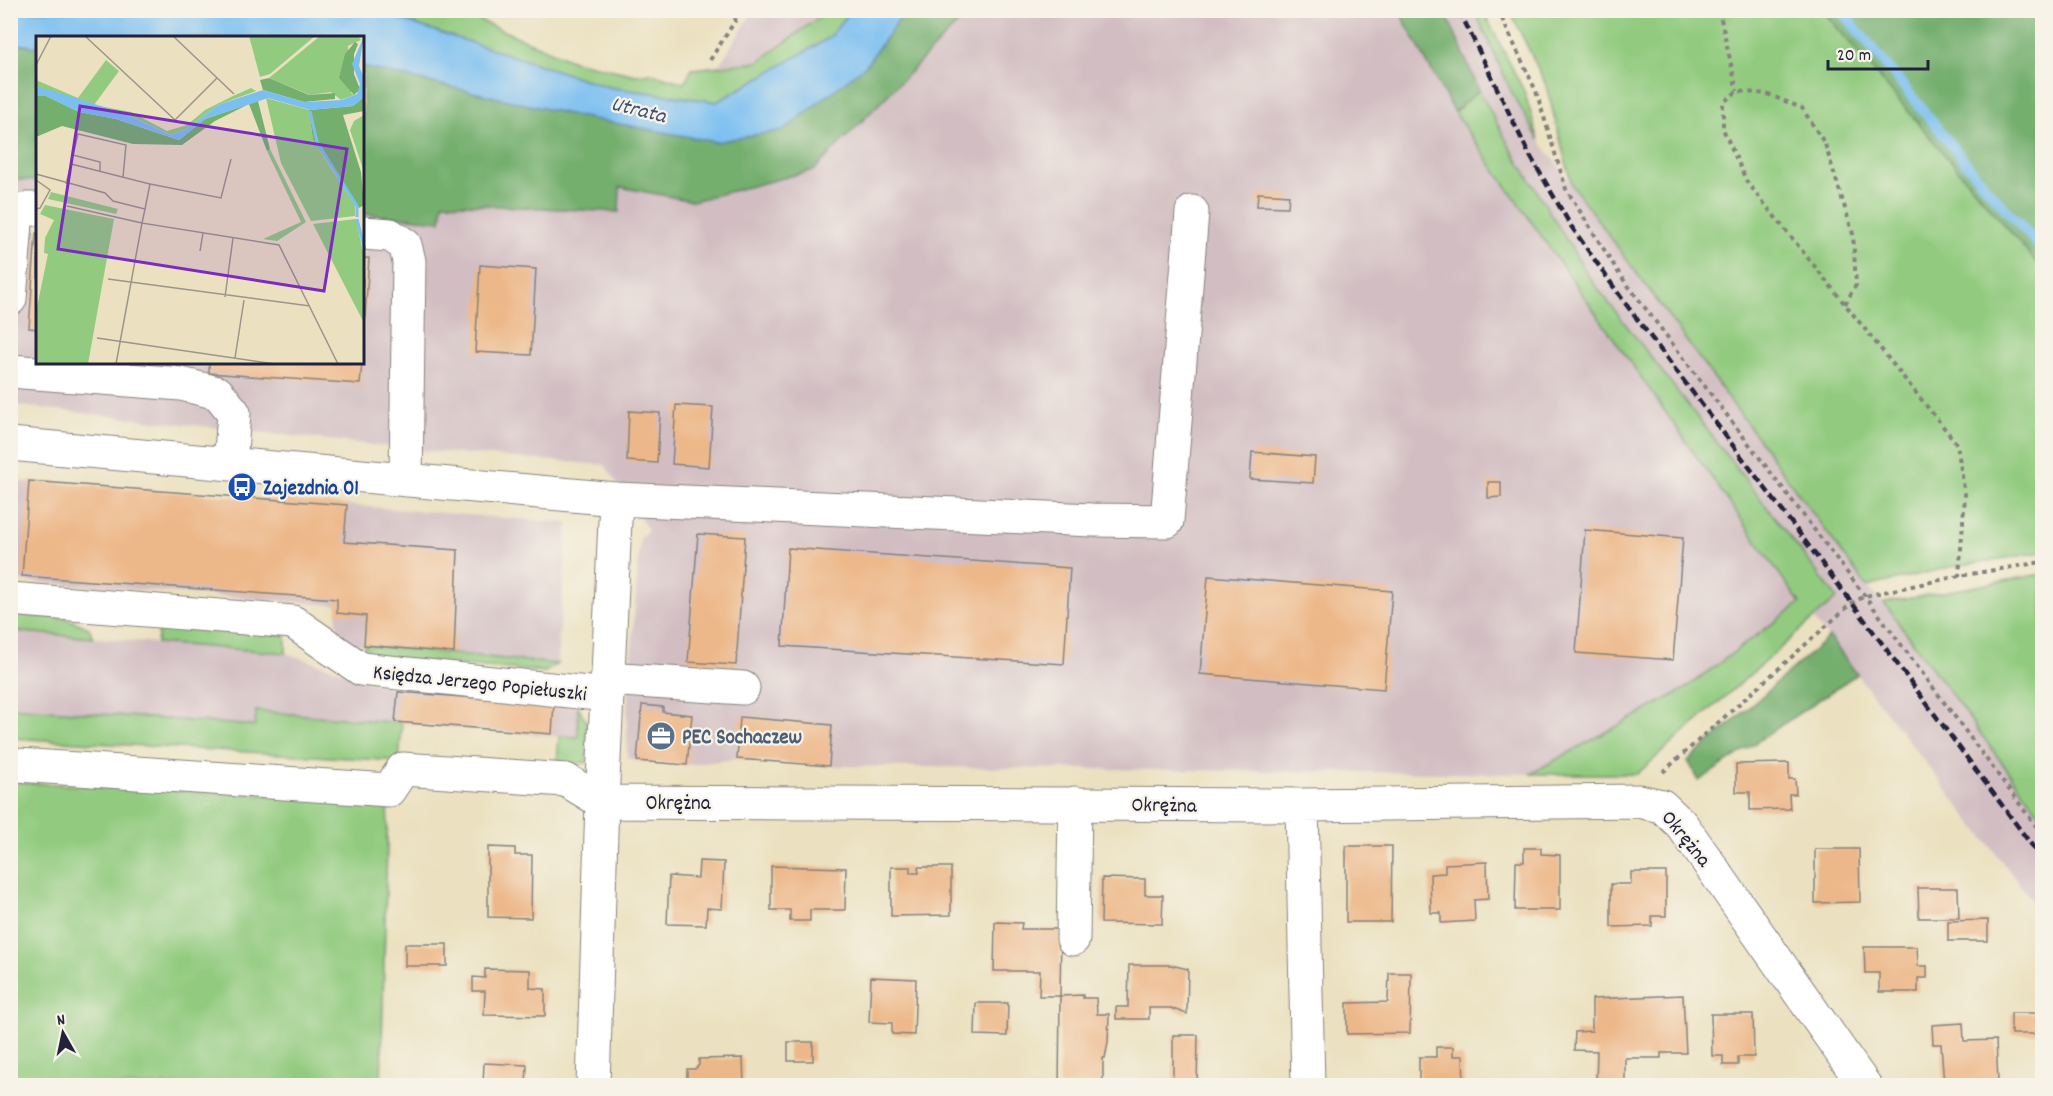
<svg xmlns="http://www.w3.org/2000/svg" width="2053" height="1096" viewBox="0 0 2053 1096" font-family="Dekko,sans-serif">
<style>
.industrial{fill:#d2bec2}
.green{fill:#92cb7f;stroke:#5a765d;stroke-width:1.5}
.forest{fill:#75af6e;stroke:#4c6854;stroke-width:1.5}
.water{fill:#7bbff1;stroke:#4e7096;stroke-width:1.5}
.lines{fill:none;stroke-linecap:round;stroke-linejoin:round}
.stream{stroke:#7bbff1;stroke-width:10}
.building{fill:#edb889}
.minor-casing{stroke:#86827e;stroke-width:35}
.path{stroke:#86827e;stroke-width:4;stroke-dasharray:4.5 4.5;stroke-linecap:butt}
.minor{stroke:#fff;stroke-width:33}
.rail{stroke:#22223b;stroke-width:4.5;stroke-dasharray:9 4.5;stroke-linecap:butt}
.labels{text-anchor:middle;stroke-width:4.5;stroke-linejoin:round;paint-order:stroke}
.transit-label{font-size:21px;font-weight:bold;fill:#164399;stroke:#f7f3e8;text-anchor:start}
.street-label{font-size:21px;fill:#22223b;stroke:#f7f3e8}
.service-label{font-size:21px;font-weight:bold;fill:#4e5e75;stroke:#f7f3e8;text-anchor:start}
.water-label{font-size:22px;font-style:italic;fill:#3d5172;stroke:#f7f3e8}
.inset-river{fill:none;stroke:#7bbff1;stroke-width:3}
.inset-road{fill:none;stroke:#9b958b;stroke-width:1.5}
.view{fill:#7b2cbf;fill-opacity:0.15;stroke:#7b2cbf;stroke-width:3}
.inset-edge{fill:none;stroke:#22223b;stroke-width:3}
</style>
<rect width="100%" height="100%" fill="#f7f3e8"/>
<filter id="ink" filterUnits="userSpaceOnUse"><feTurbulence type="fractalNoise" baseFrequency=".0167" numOctaves="2"/><feDisplacementMap in="SourceGraphic" scale="12" xChannelSelector="R" yChannelSelector="G"/><feConvolveMatrix kernelMatrix="1 2 1 2 8 2 1 2 1" color-interpolation-filters="sRGB"/></filter>
<filter id="wash" filterUnits="userSpaceOnUse"><feTurbulence type="fractalNoise" baseFrequency=".008" numOctaves="4" result="noise"/><feDisplacementMap in="SourceGraphic" scale="24" xChannelSelector="R" yChannelSelector="G"/><feGaussianBlur stdDeviation="1.35" result="paint"/><feColorMatrix in="noise" values="0 0 0 0 0 0 0 0 0 0 0 0 0 0 0 0 0 1.4 0 .05"/><feComposite in="paint" operator="in"/></filter>
<g filter="url(#wash)">
<rect width="100%" height="100%" fill="#ebe1c0"/>
<!-- industrial -->
<path class="industrial" d="M754,11H828L758,62L719,65Z
M970,11H1399L1454,112L1800,603L1683,690L1530,774L829,766L737,759L687,765L637,761L627,758V710L640,539L648,530L605,465L427,451L11,405L10,179L37,181L38,363H363V214L441,221L442,203L619,212L620,187L693,201L814,170Z
M1445,11H1475L1511,91L1539,140L1867,587L1884,603L2042,817V913L1813,618L1836,597L1589,277L1510,147L1479,90Z
M14,481L347,505L568,523L557,664L336,642L337,605L11,580Z
M10,631L286,653L391,688L578,706V738L256,711L255,726L11,707Z"/>
<!-- green -->
<path class="green" d="M374,11H458L573,61L636,75L651,73L684,83L692,69L758,62L828,11H851L829,38L717,102L608,87Z
M1475,11H1483L1524,91L1539,140L1511,91Z
M1510,11H1823L2042,269V552L1950,567L1867,587L1572,185L1546,85Z
M1479,90L1510,147L1589,277L1837,598L1637,774H1530L1683,690L1800,603L1454,112Z
M2042,574V817L1884,603Z
M10,614L66,618L89,628L93,638L11,631Z
M159,626L286,635V653L157,643Z
M364,645L557,664L545,672L370,657Z
M578,706L587,723V763L557,764L559,736L578,737Z
M10,707L255,726L256,711L402,723L399,761L11,738Z
M12,782L388,801L381,1085L11,1086Z"/>
<!-- forest -->
<path class="forest" d="M905,11H970L814,170L693,201L620,187L619,212L443,203L441,221L363,214V67L577,116L716,142L866,65Z
M1399,11H1445L1479,90L1454,112Z
M1823,11H2042V269Z
M10,43L37,47V181L11,179Z
M1829,637L1857,674L1699,781L1688,761Z"/>
<!-- water -->
<path class="water" d="M10,11H374L608,87L717,102L829,38L851,11H905L866,65L784,130L716,142L577,116L363,67V38H38L37,47L11,43Z"/>
<g class="lines">
<!-- stream -->
<path class="stream" d="M1841,10L1984,185L2042,249"/>
</g>
<g id="blocks">
<!-- building -->
<path class="building" d="M1258,193L1289,195L1288,207L1257,206Z
M36,233H38V329L29,328Z
M363,258H369L365,317H363Z
M480,265L536,269L531,355L475,352Z
M209,363H362L360,384L209,373Z
M676,405L713,407L709,467L672,464Z
M629,411L660,413L657,463L627,461Z
M1252,452L1315,457L1313,483L1250,479Z
M29,481L347,505L344,542L458,550L454,653L364,645L366,616L337,613V599L22,576Z
M1488,482H1501V497L1488,498Z
M1585,530L1683,538L1673,660L1576,653Z
M698,534L745,537L736,665L688,662Z
M788,548L1070,568L1064,664L782,646Z
M1208,576L1392,591L1384,689L1200,674Z
M398,692L554,704L552,734L395,722Z
M642,705L663,707V712L692,715L687,765L637,761Z
M740,717L832,725L829,766L737,759Z
M1789,763V779H1795L1796,794H1789L1790,809L1750,810V792H1736V764Z
M1346,846H1392L1391,922H1346Z
M488,847L515,848V855H532L531,918L488,917Z
M1524,848H1541V854L1560,855V910H1515L1516,862H1524Z
M1815,849H1859L1860,902L1815,903Z
M699,861L724,862L722,909L707,908L706,925L667,924L669,876L698,878Z
M1487,862L1488,899L1474,900L1475,921L1441,923V913H1431L1430,874L1445,873V864Z
M771,866L846,868L845,910H810V921H790V910H771Z
M891,867H910V873H919L918,867H951V915L891,916Z
M1631,872H1666V916H1652V926L1611,927V884H1631Z
M1102,878L1145,879V895H1163L1162,924L1101,923Z
M1918,888H1958L1959,918H1919Z
M1988,920V941H1948V921Z
M995,922L1022,923L1021,929H1061L1060,996H1039L1040,971H994Z
M405,944H447V966H405Z
M1864,947H1917L1918,966H1927V978H1918V992H1879V973H1865Z
M1129,965H1171L1188,969L1187,1014L1170,1008H1149V1019H1116V1007H1128Z
M485,969L530,970V988L545,989V1016L484,1015L485,991H473V977L485,978Z
M1389,973H1411L1410,1033L1347,1034V1003L1388,1002Z
M871,977L916,979L914,1035L892,1034V1023L869,1022Z
M1083,995V998H1096L1097,1014H1109L1108,1042L1105,1058H1103V1086H1059L1060,996Z
M1683,995L1686,1053H1661V1058H1625V1086H1596L1597,1051L1574,1050L1575,1032L1592,1031V999Z
M976,1003H1008L1007,1036L975,1035Z
M2011,1013H2042V1034H2011Z
M1711,1014H1753L1754,1057H1738V1065H1723V1056H1712Z
M1963,1023L1964,1041L1996,1040L1998,1082L1944,1085L1941,1044H1933L1932,1025Z
M1173,1035H1198L1197,1086H1173Z
M788,1042H813V1061H788Z
M1436,1047H1453V1056H1463L1464,1086H1419V1057H1436Z
M743,1058L744,1086H687V1069H695L699,1065V1059Z
M484,1063L527,1065L526,1086H483Z"/>
</g>
</g>
<g filter="url(#ink)">
<use href="#blocks" fill-opacity="0" stroke="#86827e" stroke-width="1.5"/>
<g class="lines">
<!-- minor casing -->
<g class="minor-casing">
<path id="minor" d="M363,233L390,235L405,245L409,261L406,480
M10,299L16,223L18,212L27,209H38
M10,371L181,384L218,393L234,413L230,464
M10,444L616,499L607,695
M616,499L1092,520L1167,521L1192,212
M10,599L293,622L361,669L607,695L602,802L566,780L403,769L389,790L18,765
M607,679L743,688
M1302,805L1308,1086
M1073,939L1075,803
M593,1086L602,802L1302,805L1638,801L1662,806L1682,825L1865,1086"/>
</g>
<!-- path -->
<path class="path" d="M1498,10L1536,91L1566,189L1620,275L1865,596L2042,834
M1719,10L1737,91
M710,60L735,21L737,10
M1845,304L1856,285L1853,234L1825,144L1802,108L1767,94L1737,91L1723,103V129L1747,182L1957,444L1965,495L1959,576
M1663,772L1852,603L1865,596L1959,576L2042,562"/>
<!-- minor -->
<use href="#minor" class="minor"/>
<!-- rail -->
<path class="rail" d="M1459,10L1529,154L1571,226L1625,303L1852,603L2042,859"/>
</g>
</g>
<!-- icons -->
<defs>
<g id="bus-disc" transform="scale(1.5)"><circle r="9.5" fill="#1a4fb4" stroke="#f7f3e8"/><path d="M-5-6H5V4H4V6H2V4H-2V6H-4V4H-5ZM-3.5-4V0h7V-4ZM-3.5 1.2v1.5H-2V1.2ZM2 1.2v1.5H3.5V1.2Z" fill="#fff"/></g>
<g id="office-disc" transform="scale(1.5)"><circle r="9.5" fill="#5c6f8a" stroke="#f7f3e8"/><path d="M-6-3h4V-5.5h4V-3h4V5H-6ZM-1-4.5V-3h2v-1.5ZM-6 0V1H6V0Z" fill="#fff"/></g>
</defs>
<g fill-rule="evenodd">
<use href="#bus-disc" x="242" y="487"/>
<use href="#office-disc" x="661" y="736"/>
</g>
<g class="labels">
<!-- transit labels -->
<g class="transit-label">
<text x="263" y="494">Zajezdnia 01</text>
</g>
<!-- street labels -->
<g class="street-label">
<text transform="translate(480 682) rotate(6)" y="7">Księdza Jerzego Popiełuszki</text>
<text x="678" y="809">Okrężna</text>
<text transform="translate(1164 804) rotate(1)" y="7">Okrężna</text>
<text transform="translate(1687 838) rotate(51)" y="7">Okrężna</text>
</g>
<!-- service labels -->
<g class="service-label">
<text x="682" y="743">PEC Sochaczew</text>
</g>
<!-- water labels -->
<g class="water-label">
<text transform="translate(639 108) rotate(14)" y="8">Utrata</text>
</g>
</g>
<!-- overview -->
<g transform="translate(36 36)">
<rect width="328" height="328" fill="#ebe1c0"/>
<path d="M213,0H279L234,38L224,41ZM284,0H322L325,4L312,10L315,57L318,59L305,64L295,56L274,59L233,42ZM70,24L83,35L58,69L95,76L131,95L151,89L169,74L197,60L215,52L220,55L182,69L151,93L135,99L87,77L65,73L0,51V44L42,62ZM230,62L273,74L277,104L319,169V180L275,185L245,127ZM328,79V136L314,94L318,85ZM234,113L270,186L241,205L227,203L265,186L231,115ZM15,156L82,173L80,178L12,163ZM9,169L78,183L52,328H0V276L12,218L8,217L9,202L18,184L4,178ZM320,183L328,220V287L277,188Z" fill="#92cb7f"/>
<path d="M319,6L322,8L318,18V38L324,53L318,59L303,42L309,18ZM233,42L273,59L299,57V63L268,66L227,54L224,44ZM0,60H10L43,76L80,83L143,104L169,83L222,65L234,113L231,115L213,68L179,85L146,109L97,108L26,90L0,101ZM328,61V75L307,79L325,136L328,169L323,172L277,104L273,74L317,70Z" fill="#75af6e"/>
<path d="M328,0L323,30L328,42V61L317,70L274,74L232,62L169,83L143,104L80,83L43,76L10,60H0V51L20,56L87,77L135,99L151,93L182,69L227,54L268,66L306,64L321,58L324,48L316,28Z" fill="#7bbff1"/>
<path class="inset-river" d="M274,75L281,106L321,170V181M321,183L329,214"/>
<path class="inset-road" d="M49,0L139,84L181,42M137,0L198,58M0,29L15,0M37,119L64,126V136M35,128L42,98L90,109L87,141M0,138L69,157L77,165L109,173L106,187L31,170M0,144L14,154L4,172L0,173M30,148L35,128L114,148L109,173M114,148L185,162L195,123M164,215L167,197M72,243L274,270M189,261L197,202M61,302L239,328M199,322L208,264M80,328L106,187L243,209L302,328"/>
<path class="view" d="M44,70L311,113L288,255L22,213Z"/>
<rect width="328" height="328" class="inset-edge"/>
</g>
<!-- margin -->
<rect width="2053" height="1096" fill="none" stroke="#f7f3e8" stroke-width="36"/>
<!-- north arrow -->
<g transform="translate(63 1033) rotate(351)" stroke="#f7f3e8" stroke-width="4.5" paint-order="stroke">
<path d="M0-4.5L10 22L0 15L-10 22Z" fill="#22223b"/>
<text y="-9" font-size="16" font-weight="bold" text-anchor="middle" fill="#22223b">N</text>
</g>
<!-- scale -->
<path d="M1828 60v9h100v-9" fill="none" stroke="#22223b" stroke-width="3"/>
<text x="1837" y="60" font-size="18" fill="#22223b" stroke="#f7f3e8" stroke-width="4.5" paint-order="stroke">20 m</text>
</svg>
